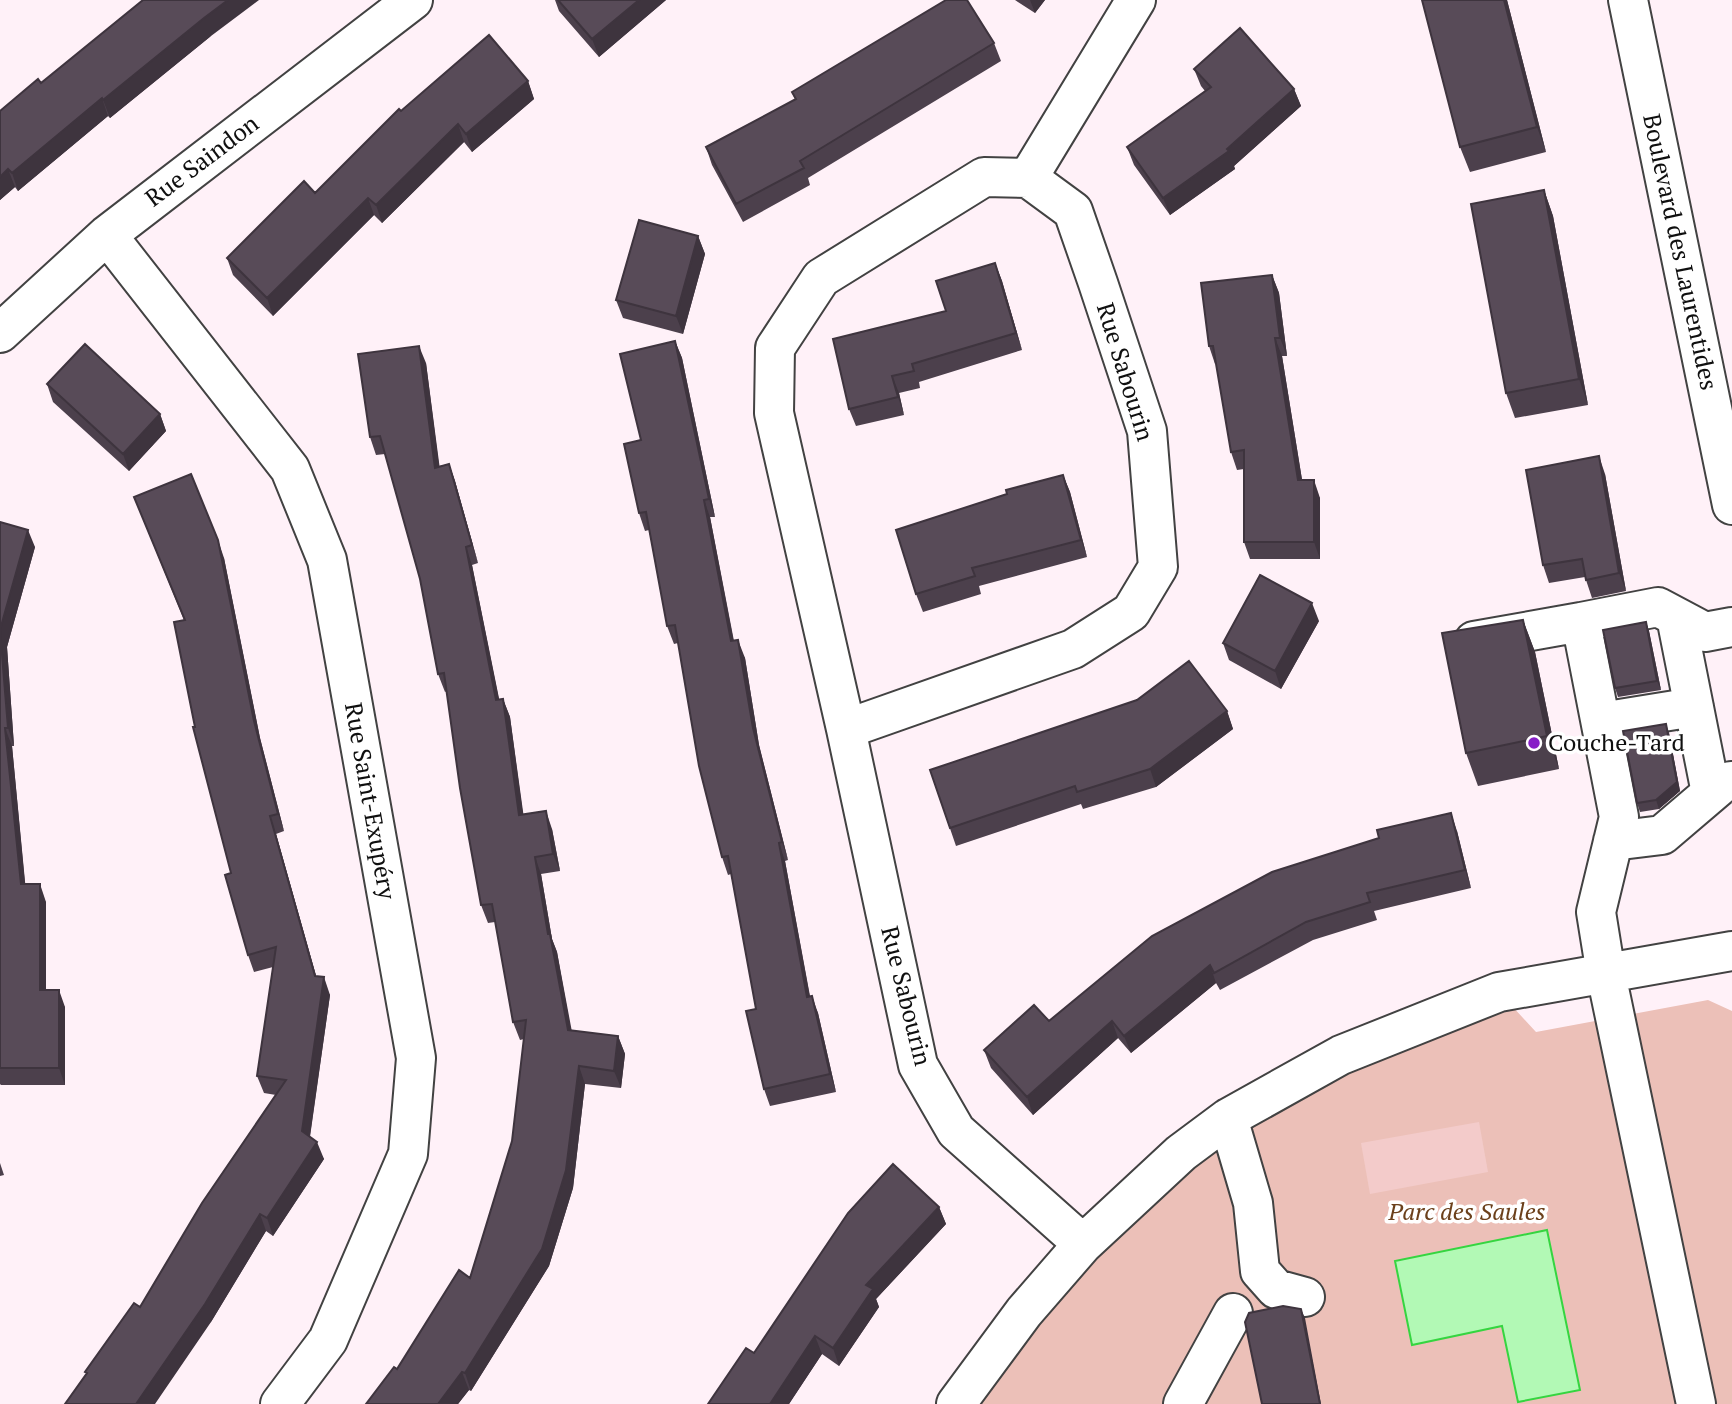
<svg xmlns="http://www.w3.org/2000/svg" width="1732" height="1404" viewBox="0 0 1732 1404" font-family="'PT Serif',serif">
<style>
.green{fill:#ecc0b8}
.pitch{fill:#f3cbca}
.water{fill:#b2f9b5;stroke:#35d540;stroke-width:2}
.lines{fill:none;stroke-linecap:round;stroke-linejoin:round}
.minor-casing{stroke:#424242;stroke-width:42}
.minor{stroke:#fff;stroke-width:38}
.wall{fill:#4c404c}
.shaded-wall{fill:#3e343e}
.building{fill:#584b58;stroke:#3e343e;stroke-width:2}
.poi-dot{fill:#871ec7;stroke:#fff;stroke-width:2.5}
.labels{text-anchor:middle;stroke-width:7;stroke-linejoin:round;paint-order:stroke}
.street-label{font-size:24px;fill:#0f0f0f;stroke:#fff}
.poi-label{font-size:24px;fill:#0f0f0f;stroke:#fff;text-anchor:start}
.park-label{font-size:24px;font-style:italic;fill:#6b401b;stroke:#fff}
</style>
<rect width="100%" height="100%" fill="#fff1f8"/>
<!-- green -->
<path class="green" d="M1499,992L1536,1032L1708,1000L1732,1011V1404H956L1181,1153Z"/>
<!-- pitch -->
<path class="pitch" d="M1479,1122L1488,1172L1370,1194L1361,1143Z"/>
<!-- water -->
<path class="water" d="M1547,1230L1580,1390L1518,1402L1502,1326L1412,1345L1395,1261Z"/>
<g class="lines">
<!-- minor casing -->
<g class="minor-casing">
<path id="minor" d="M1628,0L1732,505
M107,235L290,469L327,560L416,1058L408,1154L328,1340L280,1404
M0,333L107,235L413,0
M1676,617L1711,793
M1474,641L1581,622
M1601,722L1694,707
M846,729L774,413L775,348L821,278L984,177L1028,178
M1613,841L1662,835L1723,783L1731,781
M1228,1118L1253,1203L1260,1271L1276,1289L1305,1297
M1083,1244L956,1131L918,1065L846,729L1073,649L1131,612L1158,567L1147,431L1098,283L1073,211L1028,178L1136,0
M956,1404L1024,1312L1083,1244L1181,1153L1228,1118L1341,1055L1499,992L1732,951
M1183,1404L1233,1313
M1696,1404L1606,974L1596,912L1619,817L1581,622L1658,607L1705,632L1732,627"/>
</g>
<!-- minor -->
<use href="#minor" class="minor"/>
</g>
<!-- wall -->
<path class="wall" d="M555,0H666L599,57L559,11Z
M1015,0H1045L1035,13Z
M1422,0H1507L1546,152L1470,172L1460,147Z
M211,36L110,118L108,116L18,191L15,187L0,200V111L41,83Z
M994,43L1001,61L808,178L810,185L743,222L712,165L706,147L795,100L792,92Z
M1194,69L1294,89L1301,106L1234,166L1235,169L1170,215L1134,165L1127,147L1205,91L1201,86Z
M528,81L534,99L472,152L464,142L382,223L374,215L273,316L233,275L227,258L315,193L401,111Z
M1544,190L1553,216L1588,405L1515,418L1506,393Z
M698,236L705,254L683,334L623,318L616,300Z
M995,263L1002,281L1022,350L919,382L920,388L899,393L904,415L856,426L849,409L946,311Z
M1272,275L1279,293L1287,356H1282L1302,480L1320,498V559H1250L1244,542V469L1237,470L1231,452L1216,364H1215L1209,346Z
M675,341L682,358L715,517H710L734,641L745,658L759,745L788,860L785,861L810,996L818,1013L836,1092L770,1106L764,1089L756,1009L731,874L728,875L722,857L678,643L674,644L667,626L649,530L645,531L639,513L641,440Z
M426,363L439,466L449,464L455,481L478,563L472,565L499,700L503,699L510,717L523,815L552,829L560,871L541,874L552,939L557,952L571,1031L618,1036L625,1054L621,1088L585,1084L573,1188L549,1266L471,1391L469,1390L458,1404H366L397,1369L470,1278L512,1141L524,1039L520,1040L513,1022L495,922L488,923L481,905L447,691L445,692L438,674L420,579L385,454L376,455L370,437Z
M47,384L160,414L166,431L129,471L53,402Z
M1605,474L1626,591L1592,598L1585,577L1549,583L1543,565Z
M1063,475L1070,492L1087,557L979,586L981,594L923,612L916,594L1007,494Z
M134,497L224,558L260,738L284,831L276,834L316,976L330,995L310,1137L324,1159L273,1236L266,1231L211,1322L86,1374L85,1372L140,1307L276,1095L264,1093L257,1076L273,967L254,972L248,955L231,873L195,727L184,620Z
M0,522L35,547L7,647L14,746H12L25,884L46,902V990L65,1007V1085H1L0,1084Z
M1523,620L1535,652L1559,769L1478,786L1466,753Z
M1319,621L1281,689L1229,660L1223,643Z
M1646,622L1649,631L1661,690L1618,697L1615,688Z
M1227,711L1233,729L1156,787L1083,809L1081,804L956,846L930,770Z
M1669,733L1680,791L1659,809L1640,812L1637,803Z
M1457,831L1471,888L1374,911L1377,920L1313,940L1220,990L1216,983L1131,1053L1118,1038L1033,1115L991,1068L984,1050Z
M0,1163L4,1175L0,1176Z
M939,1207L946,1224L876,1299L879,1307L839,1366L822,1354L789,1404H708L754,1353Z"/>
<!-- shaded-wall -->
<path class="shaded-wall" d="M228,0H259L211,36L110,118L103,100L204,18Z
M639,0H666L599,57L592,39Z
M1030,0H1045L1035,13Z
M1504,0H1507L1546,152L1537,127Z
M528,81L534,99L472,152L466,134Z
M1294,89L1301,106L1234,166L1235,169L1170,215L1163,198L1227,149Z
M102,98L108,116L18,191L12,173Z
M458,124L464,142L382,223L376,205Z
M8,169L15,187L0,200V177Z
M1544,190L1553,216L1588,405L1579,379Z
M368,198L374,215L273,316L267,298Z
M698,236L705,254L683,334L676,316Z
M995,263L1002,281L1022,350L1016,333Z
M1272,275L1279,293L1287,356L1280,338Z
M1275,338L1282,356L1305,498L1298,480Z
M675,341L682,358L715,517L709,499Z
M419,346L426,363L442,485L435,468Z
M892,376L899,393L904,415L898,397Z
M160,414L166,431L129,471L123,454Z
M1599,456L1605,474L1626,591L1619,573Z
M449,464L455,481L478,563L472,545Z
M1063,475L1070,492L1087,557L1081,540Z
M1314,480L1320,498V559L1314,542Z
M704,500L710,517L737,659L731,641Z
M28,530L35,547L7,647L14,746L8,728L0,630Z
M218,540L224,558L260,738L284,831L278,814L254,721Z
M466,547L472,565L503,718L496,700Z
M1312,603L1319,621L1281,689L1275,671Z
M1523,620L1535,652L1559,769L1547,736Z
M1646,622L1649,631L1661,690L1657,681Z
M738,640L745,658L759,745L788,860L782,842L753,728Z
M503,699L510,717L526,833L519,815Z
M1227,711L1233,729L1156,787L1150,769Z
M1666,724L1669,733L1680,791L1659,809L1656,800Z
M5,728L12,746L27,902L21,884Z
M546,811L552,829L560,871L553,854Z
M1451,813L1457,831L1471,888L1465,870Z
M270,816L276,834L321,993L315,976Z
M779,843L785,861L813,1014L807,997Z
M535,857L541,874L552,939L557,952L575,1048L568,1030L548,934Z
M40,884L46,902V1007L40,990Z
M1210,965L1216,983L1131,1053L1124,1036Z
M324,977L330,995L308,1149L302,1131Z
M59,990L65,1007V1085L59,1068Z
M812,996L818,1013L836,1092L830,1074Z
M1112,1021L1118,1038L1033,1115L1027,1097Z
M618,1036L625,1054L621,1088L614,1071Z
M579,1066L585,1084L573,1188L549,1266L471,1391L465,1373Z
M317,1142L324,1159L273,1236L267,1218Z
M939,1207L946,1224L876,1299L879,1307L839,1366L833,1348L866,1285Z
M260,1214L266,1231L211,1322L155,1404H136Z
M1301,1309L1305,1318L1321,1404H1320Z
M815,1336L822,1354L789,1404H770Z
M462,1372L469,1390L458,1404H438Z"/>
<!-- building -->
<path class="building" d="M143,0H228L204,18L103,100L102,98L12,173L8,169L0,177V111L38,79L41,83Z
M558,0H639L592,39Z
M946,0H967L994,43L800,161L804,168L736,204L706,147L796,99L792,92Z
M1422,0H1504L1537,127L1460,147Z
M1240,28L1294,89L1227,149L1229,151L1163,198L1127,147L1211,87L1194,69Z
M489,35L528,81L466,134L458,124L376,205L368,198L267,298L227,258L304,181L315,193L399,109L401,111Z
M1544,190L1579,379L1506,393L1471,204Z
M639,220L698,236L676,316L616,300Z
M995,263L1016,333L912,364L914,371L892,376L898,397L849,409L833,339L946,311L936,281Z
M1272,275L1280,338H1275L1298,480H1314V542H1244V450L1231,452L1213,346H1209L1201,283Z
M675,341L709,499L704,500L731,641L738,640L753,728L782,842L779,843L807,997L812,996L830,1074L764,1089L746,1011L756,1009L728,856L722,857L699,766L675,625L667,626L646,512L639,513L624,444L641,440L620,354Z
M85,344L160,414L123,454L47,384Z
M419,346L435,468L449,464L472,545L466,547L496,700L503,699L519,815L546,811L553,854L535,857L548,934H550L568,1030L618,1036L614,1071L579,1066L566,1170L542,1249L465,1373L462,1372L438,1404H366L394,1367L397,1369L459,1270L470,1278L512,1141L526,1020L513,1022L492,904L481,905L460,788L444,673L438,674L420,579L380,436L370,437L358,354Z
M1599,456L1619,573L1586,580L1582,559L1543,565L1526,470Z
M191,474L218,540L254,721L278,814L270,816L315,976L324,977L302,1131L317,1142L267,1218L260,1214L205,1304L136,1404H65L87,1373L85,1372L134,1303L140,1307L202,1203L286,1080L257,1076L276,947L248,955L225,875L231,873L193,727H195L174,622L185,620L134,497Z
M1063,475L1081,540L972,568L975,576L916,594L896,530L1007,494L1006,490Z
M0,522L28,530L0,630L8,728H5L21,884H40V990H59V1068H0Z
M1260,575L1312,603L1275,671L1223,643Z
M1523,620L1547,736L1466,753L1442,633Z
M1646,622L1657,681L1615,688L1603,630Z
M1189,661L1227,711L1150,769L1077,792L1075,786L950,828L930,770L1137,700Z
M1666,724L1677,782L1656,800L1637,803L1623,731Z
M1451,813L1465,870L1367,893L1370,902L1306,922L1214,973L1210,965L1124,1036L1112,1021L1027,1097L984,1050L1034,1005L1049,1021L1152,936L1272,872L1379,838L1377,830Z
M893,1164L939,1207L866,1285L873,1289L833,1348L815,1336L770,1404H708L746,1348L754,1353L848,1213Z
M1283,1306L1301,1309L1320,1404H1262L1245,1322L1249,1313Z"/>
<!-- markers -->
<circle class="poi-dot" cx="1534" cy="743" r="7"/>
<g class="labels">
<!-- street labels -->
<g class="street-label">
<text transform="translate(202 161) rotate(-37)" y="8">Rue Saindon</text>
<text transform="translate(1680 252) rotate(78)" y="8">Boulevard des Laurentides</text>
<text transform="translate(1125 372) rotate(73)" y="8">Rue Sabourin</text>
<text transform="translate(370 801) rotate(80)" y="8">Rue Saint-Exupéry</text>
<text transform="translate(906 996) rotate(76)" y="8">Rue Sabourin</text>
</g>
<!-- poi labels -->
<g class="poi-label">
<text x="1548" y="751">Couche-Tard</text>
</g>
<!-- park labels -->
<g class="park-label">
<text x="1467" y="1220">Parc des Saules</text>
</g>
</g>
</svg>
